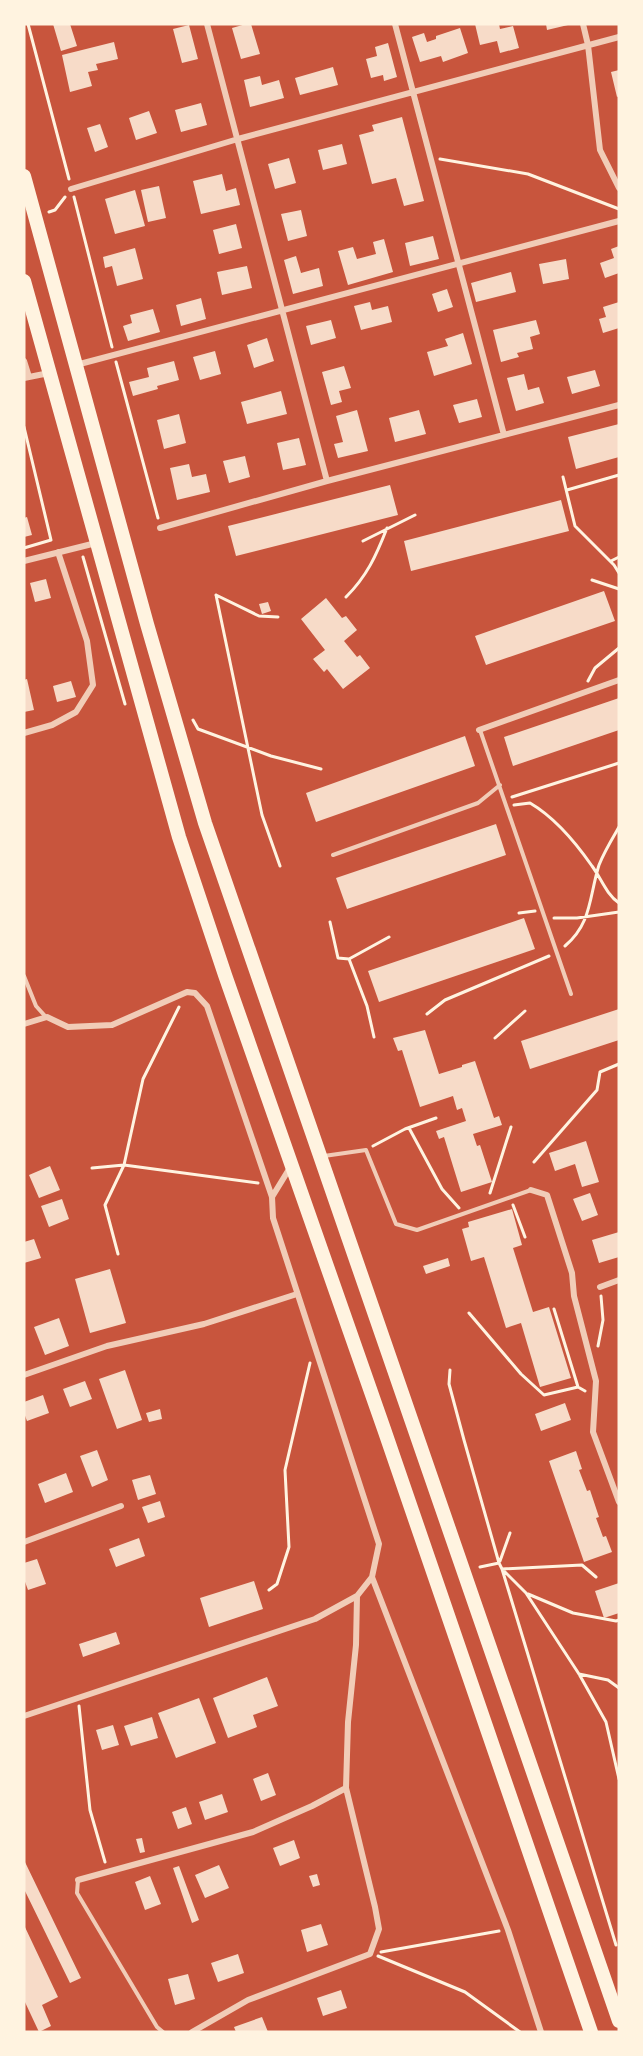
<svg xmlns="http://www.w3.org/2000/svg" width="643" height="2056" viewBox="0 0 643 2056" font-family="Mulish,sans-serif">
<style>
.building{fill:#f7dbc8}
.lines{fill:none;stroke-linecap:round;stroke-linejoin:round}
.path{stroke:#fff3e0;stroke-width:3}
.service{stroke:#f1ccb7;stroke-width:4}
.minor{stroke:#f1ccb7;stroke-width:6}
.trunk{stroke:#fff3e0;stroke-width:14}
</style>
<rect width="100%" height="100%" fill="#c8553d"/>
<!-- building -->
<path class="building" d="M53,24H70L77,46L61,51Z
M246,24H251L260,54L241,59L232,28Z
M475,24H499L500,29L513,26L519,48L500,53L497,41L480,45Z
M546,24H568V25L547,30Z
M189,25L198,59L182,63L173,29Z
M460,28L468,53L443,62L441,56L420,62L412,37L424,33L427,42L436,39V36Z
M114,42L118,59L96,64L98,70L88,72L92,86L70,92L62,55Z
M388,43L397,77L384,81L383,75L371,78L366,59L377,56L375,47Z
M333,67L338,85L300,95L295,78Z
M619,70V96L617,97L611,72Z
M260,76L262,85L279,80L284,98L250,107L244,80Z
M201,103L207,125L181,132L175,110Z
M149,111L157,133L136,140L129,118Z
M402,117L424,201L404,206L396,178L372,184L359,135L374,131L372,125Z
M100,124L108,147L95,152L87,128Z
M342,144L347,164L323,170L318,150Z
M289,158L296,183L275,189L268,164Z
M222,174L226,191L236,188L240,205L201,214L193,181Z
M159,186L166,218L148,222L141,190Z
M135,190L145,226L115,234L105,199Z
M301,210L307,236L288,241L281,214Z
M236,224L242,248L219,254L213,230Z
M433,236L439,259L410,266L405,243Z
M384,239L393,272L348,285L338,251L353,247L357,259L376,254L373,242Z
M619,246V273L605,278L600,263L614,258L611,249Z
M135,248L143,279L117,286L112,266L105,268L103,257Z
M296,256L301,273L319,268L323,286L293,294L284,260Z
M566,259L569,279L543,284L539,264Z
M247,266L252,288L222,295L217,272Z
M511,272L516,292L476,302L471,283Z
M447,289L453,307L438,312L432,294Z
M201,298L206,319L181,326L176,305Z
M370,302L372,310L388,306L392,322L361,330L354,306Z
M619,302V328L603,333L599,319L606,317L603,307Z
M153,309L160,332L128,341L123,326L132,323L130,315Z
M331,320L336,338L311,345L306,326Z
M536,320L540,334L530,337L533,349L517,353L519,357L501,362L493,330Z
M463,333L472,364L434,376L427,352L448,346L445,339Z
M267,338L274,361L254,368L247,345Z
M215,351L221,374L200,380L193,357Z
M174,361L179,380L157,386L158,389L133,396L129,382L149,377L147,368Z
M344,366L351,388L339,391L342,402L331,405L322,372Z
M595,370L600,386L572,394L567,377Z
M524,374L528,390L539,387L544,403L516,411L507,378Z
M281,391L287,414L247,424L241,402Z
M477,399L482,417L459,423L453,405Z
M357,410L368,451L338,458L334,444L343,442L336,416Z
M419,410L426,434L395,442L389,418Z
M179,414L186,443L164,449L157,420Z
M619,424V457L576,469L568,437Z
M299,438L306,465L283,470L277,443Z
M245,456L250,477L229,483L223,461Z
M189,464L192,477L206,474L210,492L177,500L170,468Z
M390,485L398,515L236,556L228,526Z
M561,500L569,531L411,571L404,541Z
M27,517L32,535L24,537V518Z
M46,579L51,598L35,602L30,583Z
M604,591L615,621L486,665L475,636Z
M326,598L342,618L346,616L357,630L344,641L357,657L360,655L370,668L343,689L327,669L324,672L313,659L325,650L301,619Z
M268,602L271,611L262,614L259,604Z
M27,679L34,710L24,712V680Z
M71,681L76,697L57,702L53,686Z
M619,698V730L513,766L504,737Z
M465,736L475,766L316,822L306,793Z
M496,824L506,855L347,909L336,878Z
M524,918L535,949L379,1002L368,971Z
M619,1009V1040L530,1069L521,1041Z
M425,1030L439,1074L462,1067V1065L475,1061L494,1118L499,1116L502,1125L473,1134L477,1146L480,1145L492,1182L461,1192L444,1137L439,1139L436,1131L466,1121L462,1108L457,1110L453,1096L420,1107L402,1050L398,1051L393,1038Z
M586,1141L599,1182L582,1187L575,1164L555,1171L549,1153Z
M50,1166L60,1190L39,1198L29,1175Z
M590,1193L598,1215L582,1221L573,1199Z
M62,1199L69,1219L49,1227L41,1206Z
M512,1209L522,1245L513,1248L533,1312L549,1307L571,1378L540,1387L521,1323L506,1328L484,1257L471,1261L462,1229L469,1227L468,1222Z
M619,1232V1257L599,1263L592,1240Z
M34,1239L41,1258L24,1263V1242Z
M448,1258L450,1266L426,1274L423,1266Z
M110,1269L126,1323L90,1333L75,1279Z
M59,1318L69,1346L45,1355L34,1327Z
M125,1370L142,1420L117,1429L99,1379Z
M85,1381L92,1399L70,1407L63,1389Z
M43,1395L49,1413L27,1421L24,1413V1402Z
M565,1403L571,1420L541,1431L535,1414Z
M160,1409L162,1419L149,1422L146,1413Z
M97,1450L108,1480L92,1487L80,1456Z
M576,1451L582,1469L579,1470L587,1491L590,1490L599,1517L596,1518L603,1537L606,1536L612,1552L584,1562L549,1461Z
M66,1473L73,1492L45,1503L38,1484Z
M150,1475L156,1494L138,1500L132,1480Z
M160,1501L165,1517L148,1523L142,1507Z
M139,1538L145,1556L116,1567L109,1549Z
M37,1559L46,1584L28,1590L24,1579V1563Z
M254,1581L263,1609L209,1627L200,1598Z
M619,1583V1613L604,1618L595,1591Z
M116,1632L120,1644L83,1657L79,1644Z
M267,1677L278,1706L253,1715L257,1727L228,1738L213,1698Z
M199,1698L216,1743L176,1758L158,1713Z
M152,1717L158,1738L131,1746L124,1726Z
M113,1725L119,1745L102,1750L96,1730Z
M268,1773L276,1795L261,1801L253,1779Z
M222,1794L228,1812L205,1820L199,1802Z
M186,1807L192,1824L178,1829L172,1812Z
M142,1838L145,1852L140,1853L136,1839Z
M294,1840L300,1858L280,1866L273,1848Z
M24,1860L81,1978L70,1983L24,1889Z
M219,1865L229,1888L205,1898L195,1875Z
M179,1866L199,1920L192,1923L173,1868Z
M317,1874L320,1885L313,1887L309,1876Z
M150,1876L161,1904L145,1910L135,1882Z
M321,1924L328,1945L307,1952L301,1930Z
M24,1925L58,1997L42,2005L51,2026L39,2032L24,2000Z
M238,1954L244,1973L218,1982L211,1963Z
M188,1974L195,1999L175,2005L168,1979Z
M341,1990L347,2008L323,2016L317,1998Z
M262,2017L268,2032H236L234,2027Z"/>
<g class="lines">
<!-- path -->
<path class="path" d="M28,24L69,179
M440,159L528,174L619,209
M74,197L112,347
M49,212L55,210L65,197
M116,362L158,518
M24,427L51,540L24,548
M563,477L575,526L614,565L619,573
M567,490L619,475
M363,541L415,515
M83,557L125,704
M611,561L619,557
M592,580L619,589
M216,595L262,815L280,866
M216,595L259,616L278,617
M346,597C367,576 376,556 387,528
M588,681L595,668L619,648
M193,720L198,729L271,756L321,769
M512,797L619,763
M514,805L530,803C554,817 576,843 592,866C601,878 606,894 619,903
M519,913L535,911
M554,918H577L619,912
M330,922L338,958L349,959
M565,946C592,923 589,897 599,865C604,852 612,839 619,827
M427,1014L445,1000L549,956
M374,1037L367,1006L349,959L389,937
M495,1038L525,1011
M409,1128L442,1189L459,1208
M373,1146L405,1129L436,1118
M534,1162L597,1090L600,1072L619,1064
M92,1168L124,1165L258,1183
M490,1193L511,1127
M513,1205L525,1237
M118,1254L105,1205L124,1165L143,1079L179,1007
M554,1309L578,1387L585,1391
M469,1313L521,1374L544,1395L578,1387
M598,1346L603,1320L601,1296
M450,1370L449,1384L464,1440L499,1563L502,1569L526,1593L579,1674L606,1722L619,1779
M500,1561L510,1533
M480,1567L499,1563
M596,1577L582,1565L502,1569L616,1945
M269,1590L277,1584L289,1547L285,1470L310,1363
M528,1594L573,1613L616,1621L619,1620
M579,1674L608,1680L619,1688
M79,1706L90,1810L105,1862
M381,1952L499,1931
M378,1956L465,1992L520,2032"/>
<!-- service -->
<path class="service" d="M480,730L571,994
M333,855L478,803L500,785
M24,976L36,1006L46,1017
M324,1156L366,1150L396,1224L417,1230L531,1190
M78,1880L77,1893L157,2027L163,2032"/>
<!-- minor -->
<path class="minor" d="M207,24L327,481
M395,24L504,435
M583,24L588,45L600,150L619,188
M71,189L238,139L619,37
M24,361L29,377
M76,365L619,221
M24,378L49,373
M160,528L327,481L619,405
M24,561L96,543
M479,730L619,680
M24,733L52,725L76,712L93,685L87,641L58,552
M24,1024L47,1017L68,1027L112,1025L187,992L195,993L207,1006L272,1197
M531,1190L547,1195L572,1273L574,1296L596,1381L593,1432L619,1502
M600,1287L619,1280
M24,1375L107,1346L204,1324L297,1294
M24,1542L121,1506
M372,1577L508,1930L541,2032
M24,1716L315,1619L357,1596L372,1577L379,1544L273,1218L272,1197L291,1166
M78,1880L253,1832L312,1806L346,1788L348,1722L356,1645L357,1596
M192,2032L248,2000L370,1954L379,1929L375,1907L346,1788"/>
<!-- trunk -->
<path class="trunk" d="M24,176L147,624L205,823L619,2021
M24,281L179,837L225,975L384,1429L591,2032"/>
</g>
<!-- border -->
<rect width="643" height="2056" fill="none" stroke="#fff3e0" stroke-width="51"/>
</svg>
